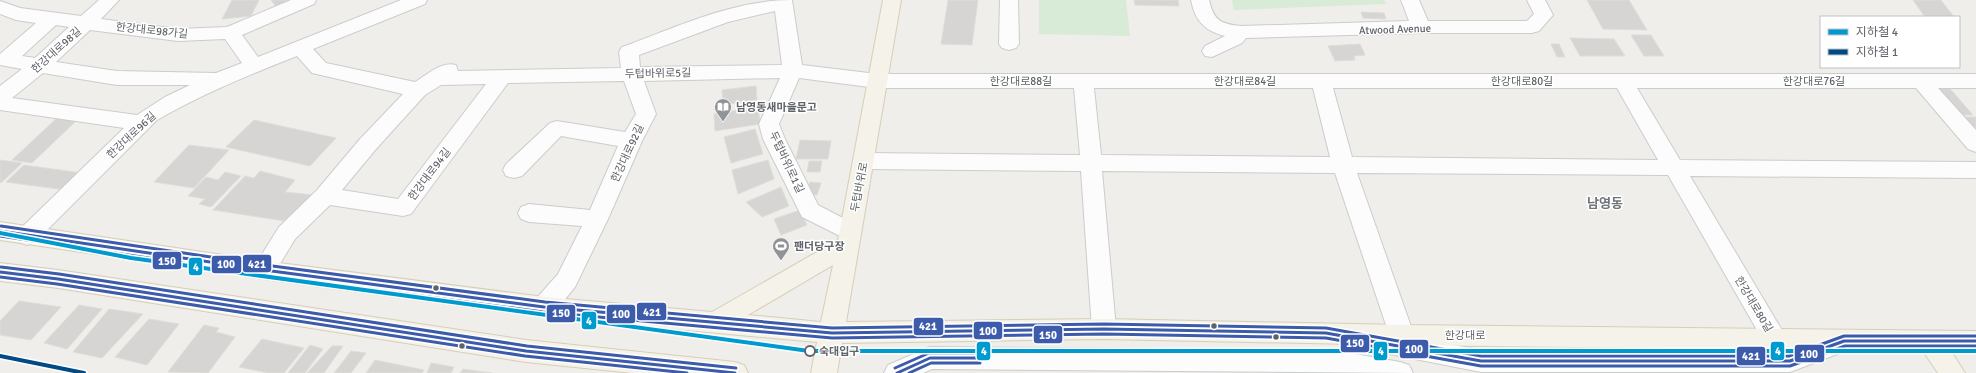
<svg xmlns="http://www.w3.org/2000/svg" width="1976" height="373" viewBox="0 0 1976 373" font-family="Signika,'Noto Sans KR',sans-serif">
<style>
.green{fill:#d8ebd6}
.building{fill:#d6d5d3;stroke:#deddd9}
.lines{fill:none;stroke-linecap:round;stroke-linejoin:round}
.minor-casing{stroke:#cbcccc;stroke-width:2}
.major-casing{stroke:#d7ceb8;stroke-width:2}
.minor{fill:#fdfcfc;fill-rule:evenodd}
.major{fill:#f4f2e9;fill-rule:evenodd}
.bus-1-casing{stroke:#fff;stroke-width:6}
.bus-2-casing{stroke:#fff;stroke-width:6}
.bus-3-casing{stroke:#fff;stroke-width:6}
.bus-1{stroke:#3d5bab;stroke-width:3}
.bus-2{stroke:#3d5bab;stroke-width:3}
.bus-3{stroke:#3d5bab;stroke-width:3}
.metro-1-casing{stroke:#fff;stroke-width:7}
.metro-2-casing{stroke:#fff;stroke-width:7}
.metro-1{stroke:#009bce;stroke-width:4}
.metro-2{stroke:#004a85;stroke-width:4}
.bus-dot{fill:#5f6368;stroke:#fff;stroke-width:1.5}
.stop-dot{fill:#fff;stroke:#5f6368;stroke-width:2}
.labels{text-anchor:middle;stroke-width:3;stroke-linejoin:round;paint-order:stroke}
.street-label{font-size:11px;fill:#5f6368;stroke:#fff}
.poi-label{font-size:11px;font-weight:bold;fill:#5f6368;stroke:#fff;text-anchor:start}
.stop-label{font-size:11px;font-weight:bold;fill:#5f6368;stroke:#fff;text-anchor:start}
.quarter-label{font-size:13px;font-weight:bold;fill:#70757a;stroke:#fff}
.line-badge{stroke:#fff;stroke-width:1.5}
.badge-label{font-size:11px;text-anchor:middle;font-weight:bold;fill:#fff}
</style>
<rect width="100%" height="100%" fill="#efeeea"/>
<!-- green -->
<path class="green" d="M1039,0H1126L1130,36L1039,34Z
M1232,0H1384L1386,4L1234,10Z"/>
<!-- building -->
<path class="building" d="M232,0H259L251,16L222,19Z
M271,0H296L277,8Z
M948,0H978L972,45L941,44Z
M1134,0H1178L1179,6L1135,5Z
M1587,0H1629L1647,30L1603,29Z
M1913,0H1941L1954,17H1925Z
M1361,12L1384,13L1386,19L1363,18Z
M1631,35H1651L1664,56H1644Z
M1570,38L1614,39L1625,56H1580Z
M1360,44L1365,55L1354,56L1355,60L1335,61L1328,46Z
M1551,44H1559L1565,57H1557Z
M1927,82L1945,83L1973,115H1954Z
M756,86L757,100L723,105L722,90Z
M758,107L760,124L715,131L714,114Z
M1961,117H1976V129H1971Z
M57,118L76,121L32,163L12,160Z
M254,120L336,138L310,166L226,147Z
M755,129L763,154L731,163L724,137Z
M800,140L831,141L828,159H796Z
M189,145L229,150L194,188L154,182Z
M0,160L22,163L1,183L0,182Z
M768,160L774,179L738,194L732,170Z
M809,161H822L820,172H807Z
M24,165L82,173L65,190L6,182Z
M260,171L295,180L285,192L314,195L291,222L213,210L245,176L254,178Z
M225,172L241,176L211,207L199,204L205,199L188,196L206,177L218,180Z
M810,182L821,183L817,195L806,194Z
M781,187L789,206L762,217L746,202Z
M800,210L807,225L781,235L774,219Z
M19,301L61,307L31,340L0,335V321Z
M79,305L102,309L67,349L44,343Z
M109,309L143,314L102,358L73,352Z
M149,319L179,324L147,365L115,357Z
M204,325L219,328L216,332L235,337L208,373L168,372Z
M262,339L304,348L284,373H268L239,367Z
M310,345L323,349L305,373H288Z
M332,346H343L324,373H307Z
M351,351L366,353L351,373H334Z
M375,360L424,370L422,373H366Z
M431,363L454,367L451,373H427Z
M463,369L492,373H460Z"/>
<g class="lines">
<!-- minor casing -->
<g class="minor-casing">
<path id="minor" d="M99,0H119L101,19L178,29L227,27L291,0H316L314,4L242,35L258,57L401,0H427L425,4L313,49L326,63L415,82C427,75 441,61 456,65L458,71L621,68L619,52L622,47C677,27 733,0 792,0L802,65L877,74H1976V88H1938L1976,130V152L1968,149L1916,88H1637L1680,160L1976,162V178L1690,176L1786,337L1783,344L1774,347L1765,344L1668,175L1357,173L1414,335L1413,338L1481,350H1790L1844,331L1853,334L1856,341L1853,348L1790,372H1481L1349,346L1346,339L1349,332L1358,329L1389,334L1335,173L1102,171L1116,329L1113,336L1104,339L1095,336L1092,329L1081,171L864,169L856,167L853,161L856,155L864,153L1080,155L1074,88H877L799,78L779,124L785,139L818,205L858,226L861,232L858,238L850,241L802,217L763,139L759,124L780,78L644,81L656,114L642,141L608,219L575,287L553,314L544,317L535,314L532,307L535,300L558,274L582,226L529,222L521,219L518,213L521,207L529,204L590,210L618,146L561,136L522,176L514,178L506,176L503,170L506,164L550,123L557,121L625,132L636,114L624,81L508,83L411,214L403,216L330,205L295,239L272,277L264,279L256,277L252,270L279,227L317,190L360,139L403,94L312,73L297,56C249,75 202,94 157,120L35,242L27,245L19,242L16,236L19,230L124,128L0,110V86L22,69L0,65V54L36,23L16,20L0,14V1L20,8L81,16ZM775,11L782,65L640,67L639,55L728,22ZM56,25L69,27L35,58L22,56ZM90,30L178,41L225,39L242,63L216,73L117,71L56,62ZM43,73L117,85H190L165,97L137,115L12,98ZM486,84L398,199L342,190L376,149L425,95L441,85ZM1094,88H1313L1330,157L1101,155ZM1333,88H1617L1658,160L1352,157Z
M1000,0H1018L1019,44L1016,48L1009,50L1002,48L999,44Z
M1191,0H1209C1214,21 1221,24 1241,26L1409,21L1401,0H1419L1428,21H1527L1534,14L1527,0H1545L1553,15L1539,31L1532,33H1421L1246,38L1242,43L1212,57L1205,56L1202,51L1205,46L1225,36C1205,31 1195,21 1191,0Z
M930,347L1332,350L1400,362L1409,365L1413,373L932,369L923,373H884L888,365Z"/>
</g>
<!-- major casing -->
<g class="major-casing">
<path id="major" d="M883,0H901L846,322L1104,319L1402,325L1976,331V351H1951L1965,373H1938L1923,351L1402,345L1104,339L842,343L837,373H811L817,342L544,317L264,279L0,240V222L264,261L544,297L712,312L838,240ZM833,265L821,322L748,315Z
M0,263L58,270L526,340L735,362L744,365L748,373H633L526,362L58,288L0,281Z"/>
</g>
<!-- minor -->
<use href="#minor" class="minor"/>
<!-- major -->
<use href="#major" class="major"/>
<!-- bus-1 casing -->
<g class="bus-1-casing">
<path id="bus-1" d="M0,231L264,270L544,307L832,333L1104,329L1326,333L1481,361H1790L1844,341H1976
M0,272L58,279L526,351L735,373
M897,373L930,358H980"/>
</g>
<!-- bus-2 casing -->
<g class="bus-2-casing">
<path id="bus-2" d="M0,236L263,275L543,312L832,338L1104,334L1326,338L1481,366H1790L1845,346H1976
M0,277L57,284L525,356L687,373
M909,373L931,363H980"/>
</g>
<!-- bus-3 casing -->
<g class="bus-3-casing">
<path id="bus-3" d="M1,226L265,265L545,302L832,328L1104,324L1326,328L1481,356H1789L1844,336H1976
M1,267L59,274L527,346L736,368
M895,368L929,353H980"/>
</g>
<!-- bus-1 -->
<use href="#bus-1" class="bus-1"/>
<!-- bus-2 -->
<use href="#bus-2" class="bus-2"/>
<!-- bus-3 -->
<use href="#bus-3" class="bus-3"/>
<!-- metro-1 casing -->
<g class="metro-1-casing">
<path id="metro-1" d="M0,233L131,258L809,351H1976"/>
</g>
<!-- metro-2 casing -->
<g class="metro-2-casing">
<path id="metro-2" d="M0,356L84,373"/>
</g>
<!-- metro-1 -->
<use href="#metro-1" class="metro-1"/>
<!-- metro-2 -->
<use href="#metro-2" class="metro-2"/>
</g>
<!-- icons -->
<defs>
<g id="library-pin" transform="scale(0.9)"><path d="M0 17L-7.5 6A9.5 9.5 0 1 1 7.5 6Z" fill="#919496" stroke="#fff"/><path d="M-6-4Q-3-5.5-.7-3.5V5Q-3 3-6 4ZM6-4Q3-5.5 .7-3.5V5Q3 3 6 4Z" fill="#fff"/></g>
<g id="stadium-pin" transform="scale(0.9)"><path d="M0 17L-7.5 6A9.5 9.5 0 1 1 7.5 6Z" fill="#919496" stroke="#fff"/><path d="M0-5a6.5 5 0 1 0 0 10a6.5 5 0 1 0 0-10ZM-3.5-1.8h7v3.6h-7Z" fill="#fff"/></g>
</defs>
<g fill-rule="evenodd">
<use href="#library-pin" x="723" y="107"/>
<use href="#stadium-pin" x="781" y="246"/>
</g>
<!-- markers -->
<g class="bus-dot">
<circle cx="436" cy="288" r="3.5"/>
<circle cx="1214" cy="326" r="3.5"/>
<circle cx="1276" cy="337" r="3.5"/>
<circle cx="462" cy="346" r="3.5"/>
</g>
<circle class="stop-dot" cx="810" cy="351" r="5"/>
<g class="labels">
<!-- street labels -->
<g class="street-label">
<text transform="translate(1395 29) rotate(-2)" y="4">Atwood Avenue</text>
<text transform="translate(152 30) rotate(6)" y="4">한강대로98가길</text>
<text transform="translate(56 50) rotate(-42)" y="4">한강대로98길</text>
<text transform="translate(658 73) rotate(-1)" y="4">두텁바위로5길</text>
<text x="1021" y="85">한강대로88길</text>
<text x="1245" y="85">한강대로84길</text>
<text x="1522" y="85">한강대로80길</text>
<text x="1814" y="85">한강대로76길</text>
<text transform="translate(131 135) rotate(-43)" y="4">한강대로96길</text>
<text transform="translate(627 153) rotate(-65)" y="4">한강대로92길</text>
<text transform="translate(787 162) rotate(65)" y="4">두텁바위로1길</text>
<text transform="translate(429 174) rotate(-53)" y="4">한강대로94길</text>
<text transform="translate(859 187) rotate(-79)" y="4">두텁바위로</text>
<text transform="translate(1754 304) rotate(59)" y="4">한강대로80길</text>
<text x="1465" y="339">한강대로</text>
</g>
<!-- poi labels -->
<g class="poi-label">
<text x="736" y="111">남영동새마을문고</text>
<text x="794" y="250">팬더당구장</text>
</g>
<!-- stop labels -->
<g class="stop-label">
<text x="819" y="355">숙대입구</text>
</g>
<!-- quarter labels -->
<g class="quarter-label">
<text x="1605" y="208">남영동</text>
</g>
</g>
<g class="line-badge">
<rect x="152" y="251" width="30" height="19" rx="4" fill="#3d5bab"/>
<rect x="242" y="254" width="30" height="19" rx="4" fill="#3d5bab"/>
<rect x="211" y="255" width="31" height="19" rx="4" fill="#3d5bab"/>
<rect x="188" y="257" width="15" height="19" rx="4" fill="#009bce"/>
<rect x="636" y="302" width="31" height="19" rx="4" fill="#3d5bab"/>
<rect x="546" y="304" width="30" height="19" rx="4" fill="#3d5bab"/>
<rect x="606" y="304" width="30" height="20" rx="4" fill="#3d5bab"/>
<rect x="581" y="311" width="16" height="19" rx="4" fill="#009bce"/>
<rect x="913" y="317" width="31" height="19" rx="4" fill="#3d5bab"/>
<rect x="973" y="321" width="30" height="19" rx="4" fill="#3d5bab"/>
<rect x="1033" y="325" width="30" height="19" rx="4" fill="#3d5bab"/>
<rect x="1340" y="334" width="30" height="19" rx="4" fill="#3d5bab"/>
<rect x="1399" y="339" width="30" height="20" rx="4" fill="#3d5bab"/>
<rect x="976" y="341" width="15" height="20" rx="4" fill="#009bce"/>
<rect x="1373" y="341" width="15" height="20" rx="4" fill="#009bce"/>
<rect x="1770" y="341" width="15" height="20" rx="4" fill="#009bce"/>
<rect x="1794" y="344" width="31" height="19" rx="4" fill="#3d5bab"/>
<rect x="1736" y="346" width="30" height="20" rx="4" fill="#3d5bab"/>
</g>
<g class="badge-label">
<text x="167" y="265">150</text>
<text x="257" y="268">421</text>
<text x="226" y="268">100</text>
<text x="196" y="271">4</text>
<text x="652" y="316">421</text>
<text x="561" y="317">150</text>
<text x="621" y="318">100</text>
<text x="589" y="325">4</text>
<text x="928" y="330">421</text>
<text x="988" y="335">100</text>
<text x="1048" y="339">150</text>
<text x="1355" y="347">150</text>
<text x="1414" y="353">100</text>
<text x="984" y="355">4</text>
<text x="1381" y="355">4</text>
<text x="1778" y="355">4</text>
<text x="1809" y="358">100</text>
<text x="1751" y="360">421</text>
</g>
<!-- legend -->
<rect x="1820" y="16" width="140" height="52" fill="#ffffff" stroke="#bfc1c3"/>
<rect x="1828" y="29" width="20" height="6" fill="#009bce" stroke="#bfc1c3"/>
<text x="1856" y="36" font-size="12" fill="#5f6368">지하철 4</text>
<rect x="1828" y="49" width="20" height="6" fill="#004a85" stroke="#bfc1c3"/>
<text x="1856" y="56" font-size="12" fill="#5f6368">지하철 1</text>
</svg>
